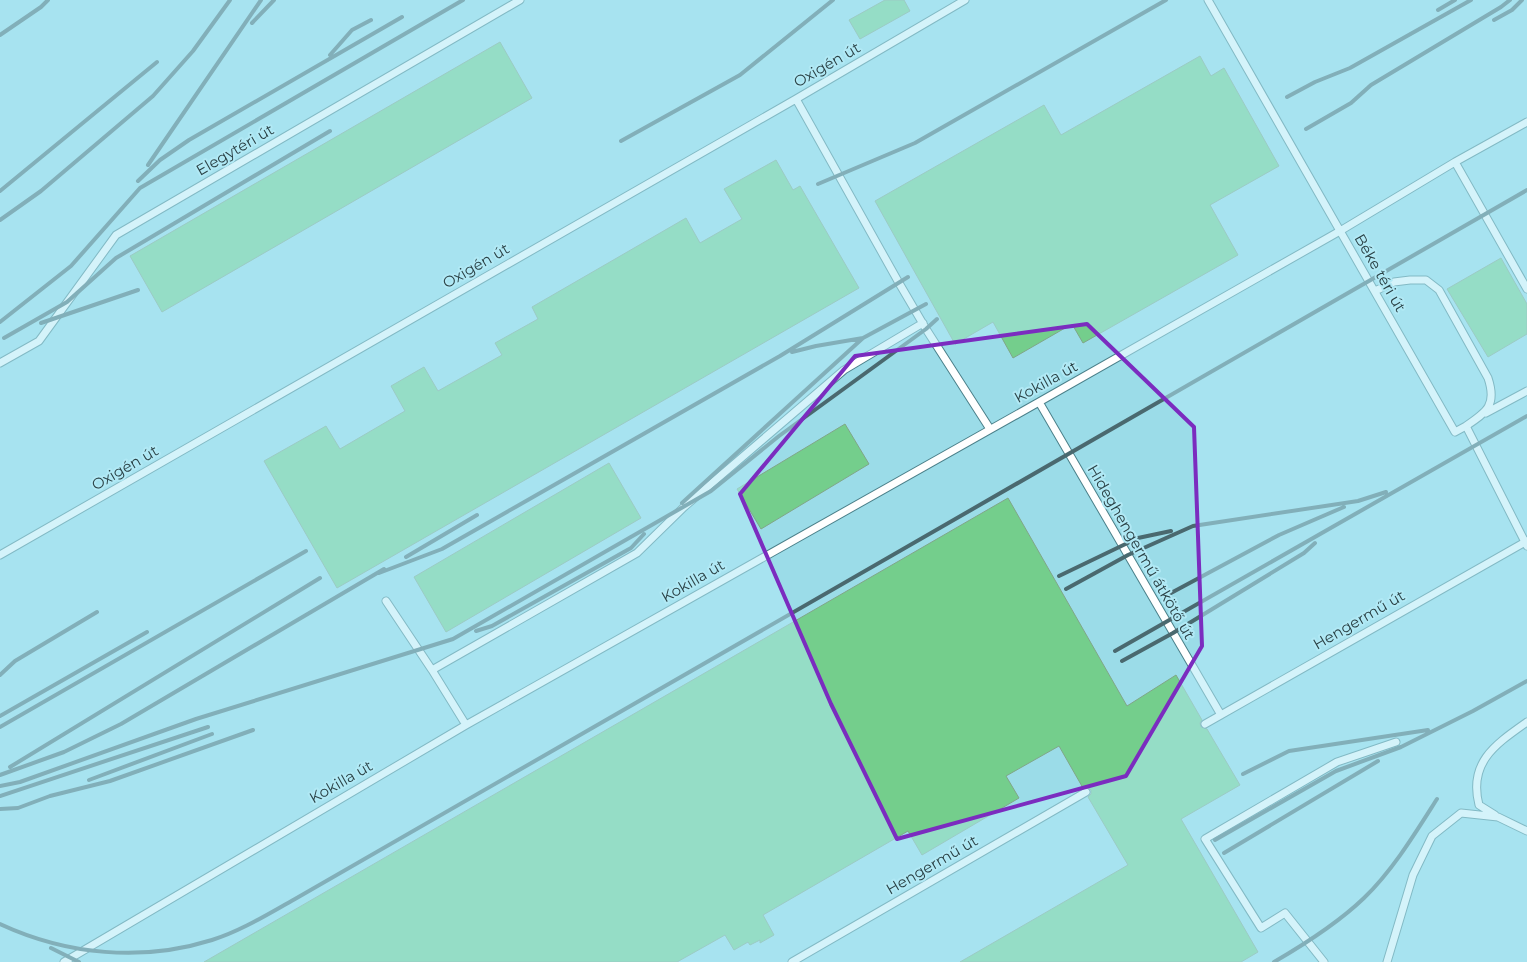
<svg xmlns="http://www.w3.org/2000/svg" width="1527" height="962" viewBox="0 0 1527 962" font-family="Montserrat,sans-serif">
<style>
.built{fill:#9bdce8}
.building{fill:#74ce8c;stroke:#80a688}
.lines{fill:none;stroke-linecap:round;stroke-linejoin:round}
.service-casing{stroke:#4b808a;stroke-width:9}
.service{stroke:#fff;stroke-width:7}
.rail{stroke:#4a696f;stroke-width:4}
.marked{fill:none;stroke:#7b2cbf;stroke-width:4;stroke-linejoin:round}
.labels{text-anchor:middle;stroke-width:4;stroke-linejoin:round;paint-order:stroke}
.street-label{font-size:15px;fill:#2a4145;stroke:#b1e9f5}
</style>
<rect width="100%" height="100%" fill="#b1e9f5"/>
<!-- built -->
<path class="built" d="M0,0H1527V962H0Z"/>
<!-- building -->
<path class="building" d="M885,0H904L910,11L860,39L849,20Z
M500,42L532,98L162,312L130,256Z
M1200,56L1211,76L1224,68L1279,166L1210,205L1238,255L1083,343L1072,324L1013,358L993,322L955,344L875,201L1044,105L1061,135Z
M776,160L793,190L800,186L859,288L337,588L264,461L326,426L340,449L405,411L391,386L424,367L438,391L502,355L495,343L538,319L532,307L686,218L700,243L742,219L724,189Z
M1501,258L1527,304V334L1488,357L1447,289Z
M845,424L869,464L761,529L737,489Z
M609,463L641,518L446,632L414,577Z
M1008,498L1127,706L1176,675L1202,720L1200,723L1201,727L1207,729L1240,785L1181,819L1258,952L1241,962H960L1128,865L1088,797L1091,794V790L1088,787L1083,788L1059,746L1006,776L1019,798L922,855L908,831L763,915L774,935L760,943V940L750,945L748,942L734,950L725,935L677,962H204Z"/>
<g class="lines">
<!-- service casing -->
<g class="service-casing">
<path id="service" d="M1208,0L1455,432L1466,426L1527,546
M796,99L899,283L926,329L990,429
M1455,162L1527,289
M1375,291L1394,282L1410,280H1426L1439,290L1488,378C1497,405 1487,412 1466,426
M0,363L39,341L116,235L520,0
M1039,402L1221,715
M1486,413L1527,391
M0,555L796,99L965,0
M386,601L432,670L466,725
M432,670L637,553L684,507L844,370L923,323
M1205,724L1527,541
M1495,815L1479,805C1468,762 1496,744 1527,722
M64,962L466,725L1039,402L1340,231L1455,162L1527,122
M792,962L1086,792
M1324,962L1285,913L1261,928L1205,839L1337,762L1396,742
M1387,962L1413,875L1432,836L1461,813L1498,817L1527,831"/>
</g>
<!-- service -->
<use href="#service" class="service"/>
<!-- rail -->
<path class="rail" d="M1438,10L1455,0
M1494,20L1512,10L1522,0
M252,23L274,0
M0,35L41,7L48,0
M330,55L352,30L371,20
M1287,97L1315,82L1350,68L1471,0
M1306,129L1351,103L1371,85L1501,7L1510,0
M621,141L740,75L833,0
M148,165L261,0
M138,181L160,160L189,140L402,17
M818,184L915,143L1166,0
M0,191L157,62
M0,220L41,191L153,96L193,51L230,0
M0,322L71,266L140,188L463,0
M41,323L138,290
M4,338L67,302L116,258L330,131
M792,352L816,346L863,338L926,304
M682,503L863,338
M406,557L477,515
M379,573L442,549L780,356L908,277
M1059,576L1138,538L1171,531
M1066,589L1128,555L1193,526L1358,501L1386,492
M1171,593L1279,535L1344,507
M476,631L492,626L631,548L644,534
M1115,651L1527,416
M1122,661L1173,633L1304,553L1315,543
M0,675L15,661L97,612
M0,716L147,632
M0,727L306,551
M10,767L320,578
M1243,774L1289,751L1428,730
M0,775L64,752L121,724L384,569
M89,780L212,734
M0,786L20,782L196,719L453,639L711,491L779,436L926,329L937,319
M0,796L208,727
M0,809L18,808L50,796L110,781L253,730
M1215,840L1336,771L1401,747L1473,711L1527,681
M1224,853L1378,761
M0,924C67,955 142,962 212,940C241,931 268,914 295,899L1527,190
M51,948L79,962
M1274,962C1305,944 1338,923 1364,898C1393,870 1416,832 1437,799"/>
</g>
<!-- marked area -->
<path d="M0 0H1527V962H0ZM1087,324L1194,427L1202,646L1126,776L897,839L831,704L740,494L855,356Z" fill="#b1e9f5" fill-opacity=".55" fill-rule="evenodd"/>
<path class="marked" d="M1087,324L1194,427L1202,646L1126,776L897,839L831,704L740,494L855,356Z"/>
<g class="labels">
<!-- street labels -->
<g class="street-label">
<text transform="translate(827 65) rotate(-30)" y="5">Oxigén út</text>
<text transform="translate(235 150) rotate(-30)" y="5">Elegytéri út</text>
<text transform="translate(476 266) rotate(-30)" y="5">Oxigén út</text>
<text transform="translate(1380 273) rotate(60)" y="5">Béke téri út</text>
<text transform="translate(1046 382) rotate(-29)" y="5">Kokilla út</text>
<text transform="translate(125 468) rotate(-30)" y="5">Oxigén út</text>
<text transform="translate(1141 552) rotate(60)" y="5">Hideghengermű átkötő út</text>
<text transform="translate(693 581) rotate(-30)" y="5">Kokilla út</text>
<text transform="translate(1359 620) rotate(-30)" y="5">Hengermű út</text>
<text transform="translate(341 782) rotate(-30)" y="5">Kokilla út</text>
<text transform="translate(932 865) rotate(-30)" y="5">Hengermű út</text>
</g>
</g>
</svg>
